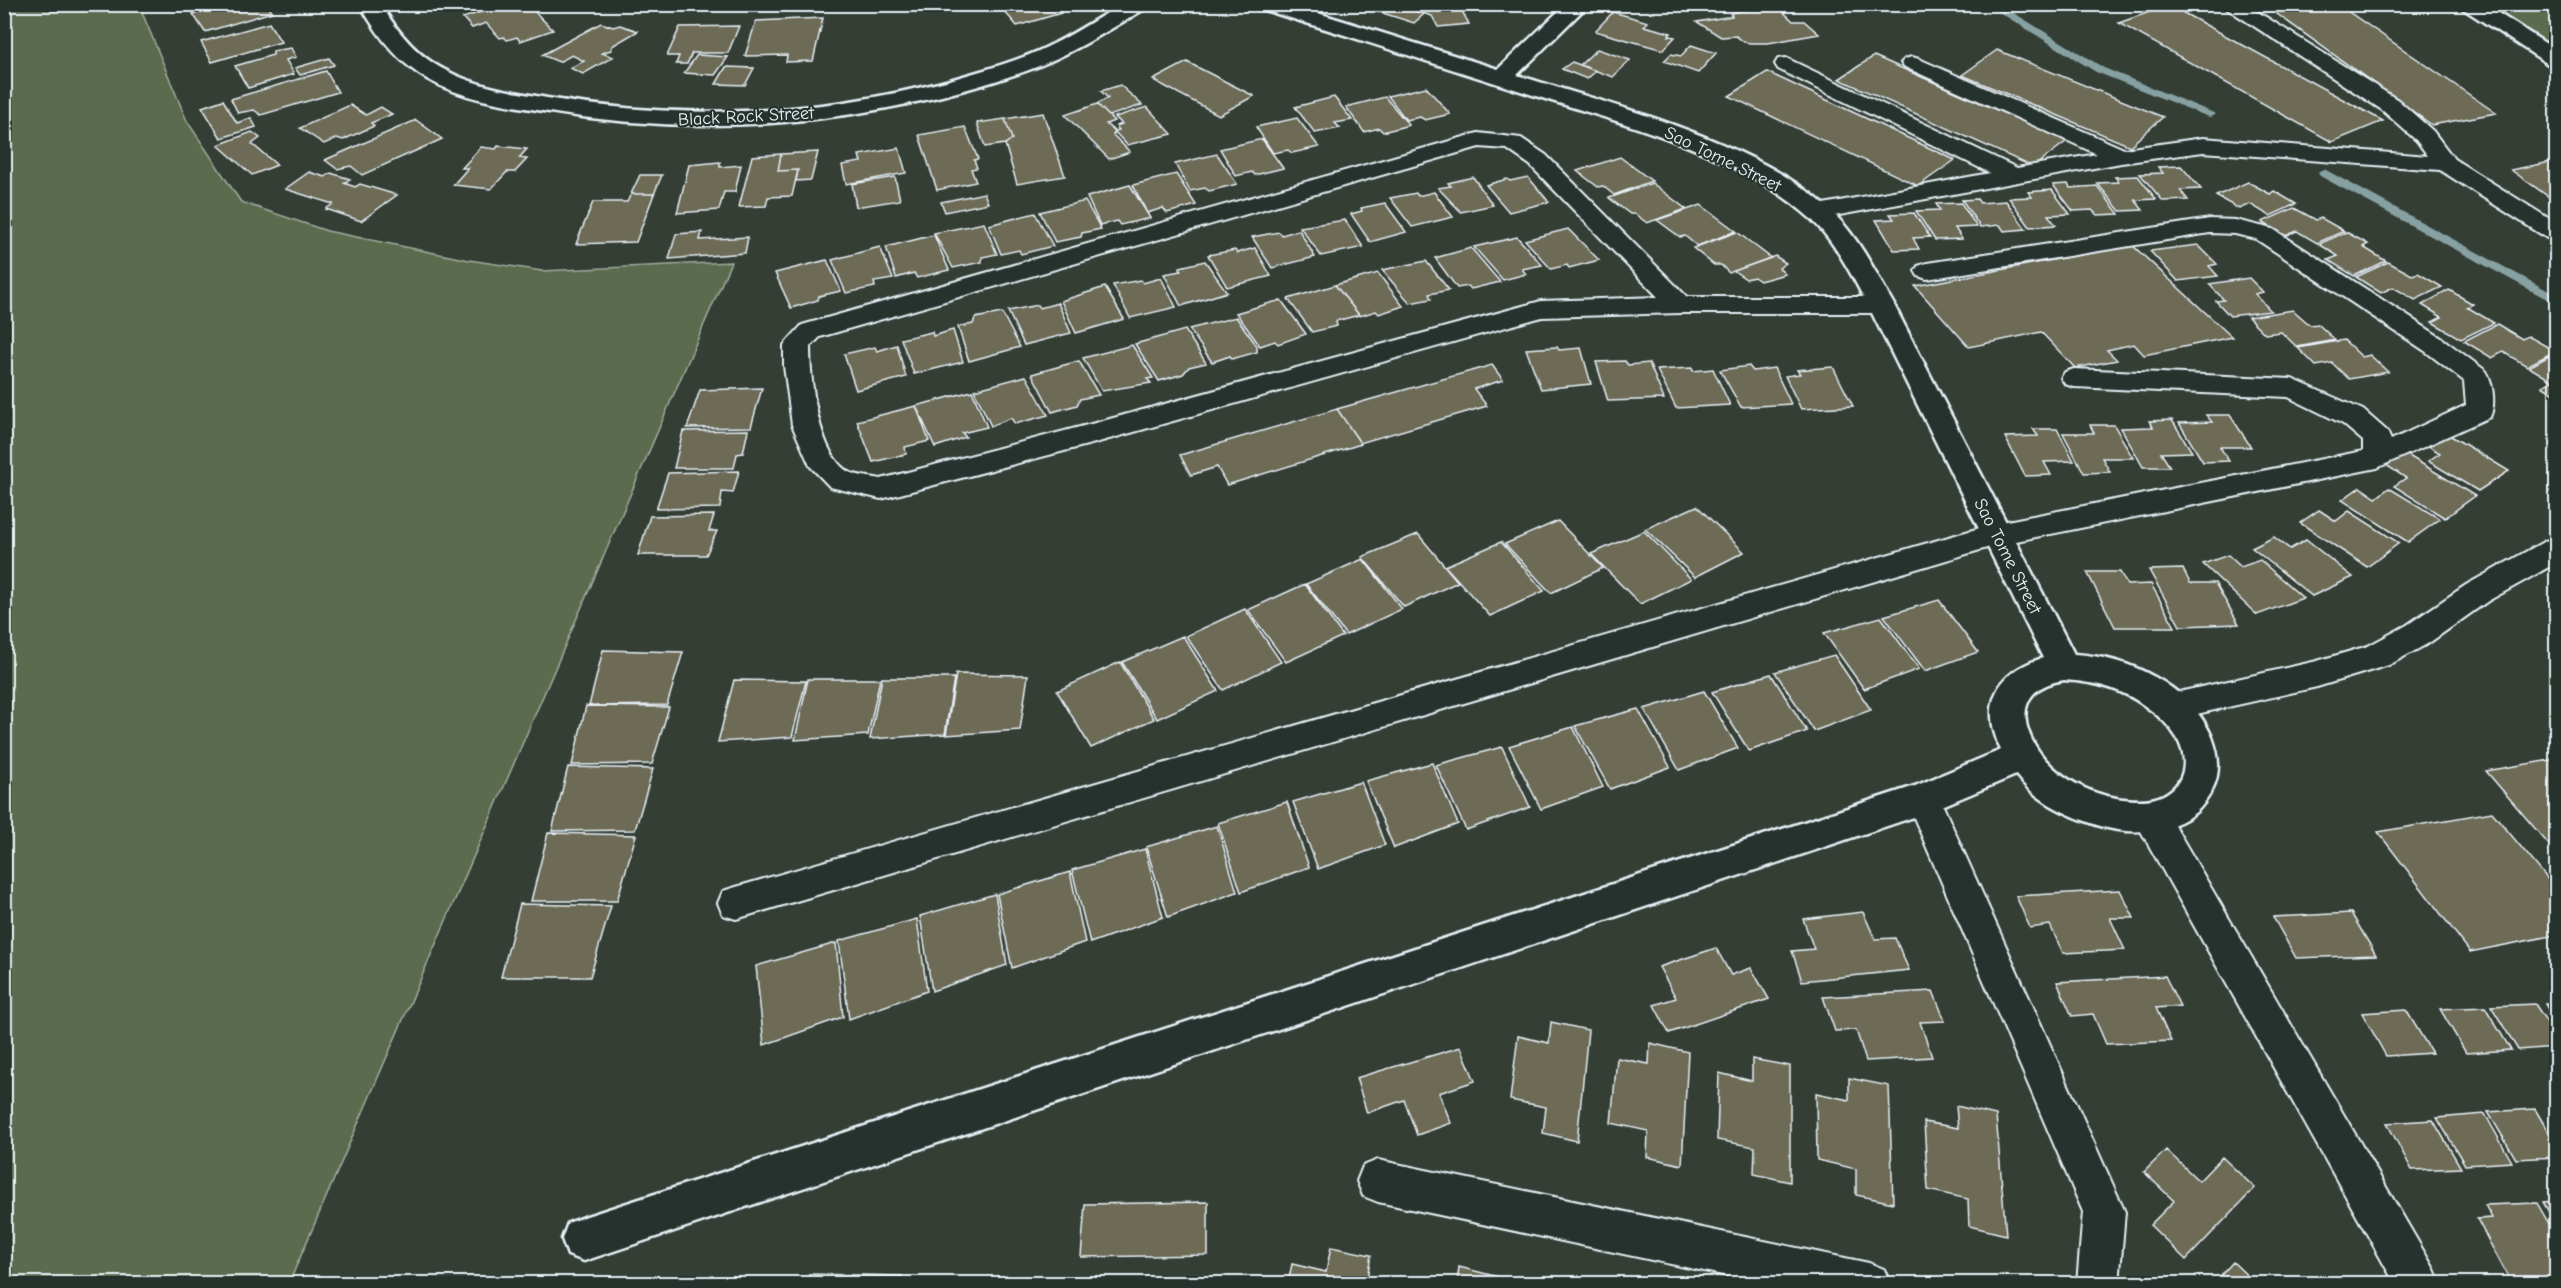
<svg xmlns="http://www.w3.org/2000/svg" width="2561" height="1288" viewBox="0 0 2561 1288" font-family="'Comic Neue',sans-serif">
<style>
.green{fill:#5b6b4d;stroke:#a2aea2;stroke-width:1.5}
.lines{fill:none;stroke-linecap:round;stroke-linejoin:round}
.stream{fill:#87a1a3;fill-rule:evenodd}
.building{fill:#6d6b56;stroke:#e8f1f8;stroke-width:1.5}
.service-casing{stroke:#e8f1f8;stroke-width:4}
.minor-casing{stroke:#e8f1f8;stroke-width:5}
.secondary-casing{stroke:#e8f1f8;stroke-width:5}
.service{fill:#26332d;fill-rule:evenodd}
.minor{fill:#26332d;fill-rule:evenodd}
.secondary{fill:#26332d;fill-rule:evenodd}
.labels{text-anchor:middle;stroke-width:4.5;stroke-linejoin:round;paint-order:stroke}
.far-street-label{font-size:18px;fill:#e8f1f8;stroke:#26332d}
</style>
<rect width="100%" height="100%" fill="#343e35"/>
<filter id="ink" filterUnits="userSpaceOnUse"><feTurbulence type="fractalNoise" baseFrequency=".0167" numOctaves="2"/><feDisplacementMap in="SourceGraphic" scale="12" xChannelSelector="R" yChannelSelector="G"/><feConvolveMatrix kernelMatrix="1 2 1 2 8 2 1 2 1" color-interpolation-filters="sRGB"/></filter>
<g filter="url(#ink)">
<!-- green -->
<path class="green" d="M5,4L139,5L187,121L241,202L327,231L469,260L542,271L731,262L289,1283H5Z
M2469,5H2556V59Z"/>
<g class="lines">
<!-- stream -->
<path class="stream" d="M1986,4H1999L2104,68L2216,114L2210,117L2206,116L2096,72Z
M2324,169L2556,295V304L2320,176L2318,173Z"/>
</g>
<!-- building -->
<path class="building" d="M225,4H267L272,12L205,32L193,14Z
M504,4H527L553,30L520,41L517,37L507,40L504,37L500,38L486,23L472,28L463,18Z
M998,4H1053L1061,13L1017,26Z
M1384,4H1395L1424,14L1414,23L1376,11Z
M1396,4H1471L1462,11L1469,24L1438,27L1432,16Z
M2263,4H2337L2496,113L2432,125Z
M1776,5L1793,21H1804L1819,34L1768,43H1751L1744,42L1736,36L1721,37L1697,22L1732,16L1730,13Z
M2169,5L2383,121L2332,142L2119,23Z
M1613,12L1648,22L1644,26L1671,33L1669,36L1675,37L1663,50L1595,31Z
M823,18L813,61L786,62L787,55L745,56L756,21Z
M269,23L281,42L212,62L201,42Z
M601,23L613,27L620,25L638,31L612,46L611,50L602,53L613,57L583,74L570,68L584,61L572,55L559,62L542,55Z
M739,26L728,53H692L687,64H676L679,56H667L680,27Z
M1691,45L1716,53L1698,73L1664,61L1671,54L1681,56Z
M291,48L296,57L286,60L294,74L248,88L235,66L273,55V51Z
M1597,49L1630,60L1613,77L1580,65Z
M1997,50L2163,117L2130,146L1962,75Z
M697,55L728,57L715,75L684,73Z
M1874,56L2067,141L2033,167L1839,79Z
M329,58L334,65L300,75L295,68Z
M1187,62L1254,96L1219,115L1153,80Z
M1572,62L1596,71L1587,79L1562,69Z
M726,67L754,68L745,85L716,84Z
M326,71L338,92L261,115L254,110L238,113L231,99Z
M1767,72L1955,160L1918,186L1729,96Z
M1120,85L1142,105L1109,116L1097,104L1108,98L1101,91Z
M1426,87L1450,114L1425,120L1420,117L1406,120L1388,96Z
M1334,97L1352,120L1335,123L1340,128L1315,133L1295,107Z
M1385,97L1409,125L1383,132L1379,128L1364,132L1346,107Z
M223,100L237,123L251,118L256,127L221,138L202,107Z
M1097,104L1114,121L1106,124L1115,132L1113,135L1130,152L1109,159L1065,115Z
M350,105L366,115L381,107L392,114L371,123L374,126L343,140L337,138L324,144L300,128Z
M1147,107L1172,134L1127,145L1114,131L1119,130L1116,126L1122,124L1115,117Z
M1043,113L1065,176L1017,184L1005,144L1012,139L1005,119Z
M1297,118L1319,147L1292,153L1288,150L1273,153L1256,127Z
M1005,119L1012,139L1005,144L985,147L977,123Z
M416,120L442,139L362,175L351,166L337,169L325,160Z
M965,127L978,159L974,160L977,168L971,169L976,182L937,190L919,135Z
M252,132L260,138L252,144L277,165L252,175L218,145Z
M1262,139L1283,168L1255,175L1252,172L1236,176L1220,149Z
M498,146L527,149L519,158L527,159L515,172H507L491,189L453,185L468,168H462L481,147L496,149Z
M899,148L906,173L846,184L842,165L861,162L859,155Z
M818,152L811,180L796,181L798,170L778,171L781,154Z
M781,154L778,171L798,170L792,196L768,197L766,206L739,207L752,156Z
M1217,154L1237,184L1209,191L1205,188L1190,191L1175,164Z
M1620,157L1652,181L1614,195L1603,186L1598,187L1577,171Z
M2556,161V202L2511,170Z
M720,162V167L741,165L735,192H724L719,210L677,213L689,165Z
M2181,166L2201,189L2180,190L2188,200L2163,201L2140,174L2163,173L2158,167Z
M309,172L325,177L331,173L350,179L344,183L355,187L360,184L397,195L361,221L326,209L333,204L285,189Z
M1176,174L1196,205L1167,213L1163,208L1147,213L1133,185Z
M640,175H662L654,194H631Z
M2138,176L2156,199L2135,200L2143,210L2120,211L2097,183L2119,182L2115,177Z
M895,177L900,200L856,207L852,184Z
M1473,177L1493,205L1461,212L1438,188L1451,186L1448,183Z
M1528,177L1549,202L1509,212L1486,185L1507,179L1510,181Z
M2248,182L2270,194L2274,191L2296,204L2270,216L2250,204L2239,209L2216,196Z
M1652,183L1686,209L1647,223L1635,214H1630L1609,198Z
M2068,184L2070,188L2097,186L2119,214L2097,215L2092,210L2073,211L2053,185Z
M1130,185L1150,218L1120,225L1117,221L1100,225L1087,197Z
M2052,190L2070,214L2048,215L2056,225L2030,227L2009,198L2032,197L2028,192Z
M1434,192L1453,217L1412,227L1390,198L1416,193L1418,196Z
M984,193L988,203L945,212L941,202Z
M631,194H654L636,242L576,244L593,202H627Z
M1977,199L1980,203L2006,201L2026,229L2004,231L2000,225L1980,227L1962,200Z
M1085,201L1101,229L1082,233L1081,237L1055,242L1040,212Z
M1385,203L1406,232L1370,242L1351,214L1362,211L1361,208Z
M1961,203L1977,227L1955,228L1962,239L1935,240L1916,211L1940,210L1936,204Z
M1701,205L1736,231L1697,246L1685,236L1680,237L1657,220Z
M2294,208L2316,220L2321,218L2344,231L2317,243L2297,231L2285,236L2262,222Z
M1035,213L1053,246L1021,254L1019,250L1001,254L989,225Z
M1914,213L1930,237L1913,238L1919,249L1894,250L1876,220L1894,219L1890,214Z
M1345,220L1363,247L1321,256L1300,227Z
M984,223L997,254L982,257V262L953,268L934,233Z
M1568,229L1599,260L1569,268L1567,265L1551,269L1525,240Z
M1299,230L1315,257L1272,268L1252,237L1279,232L1282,235Z
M702,232L700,240L748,237L745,253L669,259L676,234Z
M1737,232L1771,258L1729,273L1721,265H1714L1693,248Z
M2346,232L2368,244L2363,247L2386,261L2354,276L2328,260L2338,256L2319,244Z
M934,235L949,270L917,278L914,273L896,278L886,247Z
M1517,237L1542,265L1522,269L1526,274L1503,280L1474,247Z
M2132,245L2232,337L2144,355L2134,344L2107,350L2117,360L2075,368L2041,332L1969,347L1915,286Z
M2198,245L2217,264L2209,266L2218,276L2178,281L2150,251Z
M880,247L893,279L874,282L875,287L846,293L832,260Z
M1255,248L1271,276L1227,287L1208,255L1235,250L1237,253Z
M1471,248L1500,282L1471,289L1468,286L1457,288L1435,258Z
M1775,256L1786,263L1779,268L1785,274L1760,281L1754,277L1746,279L1734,271Z
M827,260L841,291L819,296L818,300L791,308L775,273Z
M1205,261L1227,292L1181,306L1164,274L1181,271L1180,267Z
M1426,261L1449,290L1429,294L1431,299L1410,303L1382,270Z
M2388,262L2412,275L2418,273L2442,287L2415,300L2393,287L2381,293L2356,277Z
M1378,273L1403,306L1379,314L1376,311L1360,316L1335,285Z
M1161,278L1176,307L1130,318L1113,285L1141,280L1143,283Z
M2249,278L2263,292L2255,294L2271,311L2230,316L2216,301L2224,300L2209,284Z
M1335,285L1359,315L1336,321L1337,326L1312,332L1288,299Z
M1105,287L1124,319L1076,333L1061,301Z
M2449,290L2473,304L2467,307L2494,323L2461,339L2432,322L2442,317L2422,305Z
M1281,300L1306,334L1278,344L1275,341L1260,346L1236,313Z
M1058,303L1071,333L1024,345L1008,311L1038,305L1040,308Z
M2293,310L2310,325L2318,324L2335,340L2297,347L2281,332L2265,334L2248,317Z
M1002,313L1020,347L969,361L958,327L973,324L975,318Z
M1236,317L1257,346V352L1232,359L1230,356L1212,362L1189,329Z
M2497,324L2522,339L2528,336L2555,351L2527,366L2503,352L2492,358L2464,341Z
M953,330L963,362L914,374L901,339L932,332L933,336Z
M1185,330L1206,363L1189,367L1183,374L1159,381L1135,344Z
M2344,340L2362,357L2370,355L2388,372L2349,379L2332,363L2316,366L2298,348Z
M897,345L906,377L856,390L844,354L875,347L877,351Z
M1132,345L1153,378L1147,379L1151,383L1102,391L1083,358Z
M1557,347L1559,350L1581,348L1591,384L1541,389L1526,349Z
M2556,352V395L2542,386L2552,381L2529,367Z
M1079,361L1099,395L1080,399L1077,405L1052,412L1032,374Z
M1625,361L1628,365L1649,363L1664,399L1608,401L1596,362Z
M1492,365L1503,380L1474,389L1487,406L1360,443L1337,409Z
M1749,366L1753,371L1774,368L1791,404L1741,407L1720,370Z
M1833,367L1853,406L1801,409L1785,376L1800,374L1797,370Z
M1692,368L1693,371L1713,369L1730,405L1676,408L1657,370Z
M1026,376L1048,415L1015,424L1011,418L991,426L974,390Z
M762,388L751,427L687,428L700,390Z
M972,391L987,427L962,433L966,437L935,447L916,406Z
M916,406L929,441L905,447L906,454L873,462L857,421Z
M1337,409L1361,444L1227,485L1217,467L1191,475L1180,455Z
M2206,415H2230L2251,447H2220L2229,461L2203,462L2179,423L2212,422Z
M2172,420L2192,452L2161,453L2170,467H2143L2121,428L2153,427L2149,421Z
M2090,425H2114L2133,458H2102L2110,472L2084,473L2063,433H2094Z
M2033,429H2057L2074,461L2044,462L2051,475L2025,476L2005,437L2038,436Z
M748,430L743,453L737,454L734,468H674L683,431Z
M2441,430L2509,471L2478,491L2428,461L2440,453L2422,442Z
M2404,453L2475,496L2445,518L2394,486L2406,478L2386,465Z
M739,471L733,493L722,492L720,508L656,509L668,473Z
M2360,487L2376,498L2389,488L2440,519L2408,542L2342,500Z
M1697,506L1744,552L1695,577L1645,529Z
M2319,510L2336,521L2349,511L2399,543L2367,567L2300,523Z
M714,515L709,531H717L706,555H638L650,516Z
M1558,521L1603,568L1551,593L1505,544Z
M1644,531L1691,579L1640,604L1591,554Z
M1418,534L1458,582L1404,607L1362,557Z
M2274,537L2290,549L2306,540L2353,577L2312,596L2252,548Z
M1501,542L1544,591L1490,616L1445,566Z
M2228,555L2241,567L2260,560L2303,598L2257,615L2203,564Z
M1363,559L1402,609L1346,635L1306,584Z
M2183,569L2190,583H2215L2239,624L2180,626L2149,570Z
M2087,572H2120L2127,585L2151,584L2175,627H2115Z
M1305,584L1343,636L1286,662L1248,610Z
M1939,600L1978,652L1925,671L1884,616Z
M1245,609L1281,662L1223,690L1186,636Z
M1881,617L1919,669L1864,689L1824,633Z
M1183,636L1218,691L1157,719L1122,662Z
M603,650L683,652L667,705L589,706Z
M1834,655L1871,710L1814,731L1775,672Z
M1120,662L1154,719L1091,748L1057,691Z
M956,674L1028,675L1020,730L946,735Z
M1771,674L1807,731L1749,751L1712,692Z
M882,678H954L945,734L870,739Z
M808,679H880L868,735L795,740Z
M734,680L806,681L792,737L718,742Z
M1704,691L1738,748L1679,770L1644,709Z
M586,706L669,707L652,764L572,765Z
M1638,709L1670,767L1610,789L1575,726Z
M1573,727L1603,787L1541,809L1509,746Z
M1502,747L1530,807L1466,830L1436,765Z
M2556,759V853L2486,771Z
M1432,763L1458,824L1394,848L1366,781Z
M568,767L653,769L635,830L552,831Z
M1361,782L1385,845L1318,869L1293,802Z
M1287,802L1309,867L1241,892L1218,823Z
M2492,812L2556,889V935L2470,952L2378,832Z
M1217,826L1237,892L1168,917L1146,847Z
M548,833L636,835L617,901H531Z
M1145,849L1163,917L1090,943L1072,870Z
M1070,872L1085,942L1012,968L997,894Z
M2120,890L2134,918H2110L2125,950L2063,953L2050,925L2030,928L2016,896Z
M995,894L1007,965L932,991L920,916Z
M520,904L611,906L590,977H501Z
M1863,912L1875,939L1895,938L1909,970L1802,981L1792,951L1814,949L1803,919Z
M2351,913L2376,955L2296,958L2273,917Z
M917,919L927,991L849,1019L839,941Z
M836,943L843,1017L764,1045L756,966Z
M1716,948L1731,975L1751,968L1769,999L1669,1033L1654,1005L1676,998L1659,967Z
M2165,976L2180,1006L2156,1008L2171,1041L2106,1044L2093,1014L2072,1016L2057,982Z
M1933,991L1945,1021L1920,1022L1932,1057L1866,1061L1856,1030L1835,1031L1823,997Z
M2535,1004L2556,1036V1047L2518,1050L2491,1006Z
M2545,1004H2556V1023Z
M2485,1007L2511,1050L2466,1053L2440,1009Z
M2406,1010L2432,1053L2386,1056L2362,1013Z
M1551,1022L1588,1030L1577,1141L1543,1133L1546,1107L1510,1100L1518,1036L1549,1043Z
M1650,1043L1688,1052L1682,1165L1647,1157L1648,1131L1611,1123L1617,1058L1649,1064Z
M1461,1047L1475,1081L1439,1093L1451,1123L1417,1135L1404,1100L1367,1113L1356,1078Z
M1752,1059L1790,1066V1182L1754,1174L1755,1147L1717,1140L1719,1073L1752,1081Z
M1849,1078L1889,1086L1893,1203L1856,1195V1169L1817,1160L1816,1093L1849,1100Z
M1956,1106L1996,1115L2006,1235L1969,1226L1968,1199L1928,1190L1924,1122L1958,1128Z
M2535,1109L2556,1145V1157L2516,1159L2488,1112Z
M2485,1114L2512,1162L2465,1165L2437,1118Z
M2433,1120L2461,1168L2412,1170L2387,1123Z
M2166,1150L2199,1181L2222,1157L2255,1188L2186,1260L2150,1225L2174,1201L2144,1172Z
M2556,1201V1224L2543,1202Z
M1208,1202V1255L1081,1257L1085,1204Z
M2537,1203L2556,1236V1284H2512L2477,1219L2492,1218L2485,1205Z
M1331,1247L1371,1255L1366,1284H1288L1292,1264L1326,1272Z
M2233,1262L2256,1284H2213Z
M1459,1267L1499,1277V1284H1457Z
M809,1274L902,1276L900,1284H807Z"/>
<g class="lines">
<!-- service casing -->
<g class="service-casing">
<path id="service" d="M2220,4H2245L2398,100L2433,131L2454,159L2556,223V240L2547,238L2440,170L2203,152L2121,163L1818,219L1810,217L1806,212L1810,207L1818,205L1990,173L1778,69L1775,64L1778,59L1786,58L2017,168L2097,154L1905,67L1901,63L1905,59L1912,57L1919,59L2124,149L2203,138L2428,156L2417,141L2382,110Z
M1478,133L1521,138L1546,155L1687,297H1881L1890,299L1894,305L1890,311L1881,313H1680L1542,317L1095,443L881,499L830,487L810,466L792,425L784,366V345L802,325ZM1479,147L1507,149L1530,165L1658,297L1541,301L1095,423L881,479C872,477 857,476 849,472C818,455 810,379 810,347L820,337Z
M2210,219L2235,220L2273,229L2443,339L2486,371C2493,382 2496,405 2490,417L2377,468L1997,545L736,919L723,915L718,903L723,891L736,887L1997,523L2363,451V441L2343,424L2288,397L2074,387L2065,384L2061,378L2065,372L2074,369L2292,379L2363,410L2387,431L2391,440L2466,405L2464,381L2425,351L2256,239L2235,234L2210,233L1927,279L1918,276L1915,271L1918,266L1927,263Z
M2556,538V563L2488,601L2429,643L2389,665L2317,687L2170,720L2158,716L2154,707L2158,698L2170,694L2317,661L2368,646L2407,625L2466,585L2545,541Z
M1923,784L1935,789L1940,799L2125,1212L2119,1284H2077L2083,1212L1906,799L1911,789Z
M2150,800L2162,804L2434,1269L2440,1284H2395L2138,826L2133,815L2138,804Z
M1378,1160L1869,1263L1884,1269L1890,1284H1765L1378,1202L1363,1196L1357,1181L1363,1166Z"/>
</g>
<!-- minor casing -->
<g class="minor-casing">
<path id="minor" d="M360,4H381C397,32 418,57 447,71C477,87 514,92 547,98C689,122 837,115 974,73C999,66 1024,58 1047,47C1066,38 1084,27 1102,16C1108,13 1115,7 1122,5C1130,2 1141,4 1149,4L1146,8C1107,31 1069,56 1026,71C870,125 705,139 543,111C506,105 463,99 429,80C398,63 377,35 360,4Z
M1255,4H1289L1498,69L1566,4H1589L1517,75C1611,105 1769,144 1837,217C1861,242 1877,275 1894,305L2074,654C2128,657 2190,685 2212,737C2219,756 2221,772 2212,790C2203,808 2192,818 2173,825C2147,834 2122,833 2097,825C2066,815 2036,801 2016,775L1923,814L584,1261L568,1255L562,1239L568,1223L584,1217L1915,786L2001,750C1980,705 1996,672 2043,658L1868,305C1851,275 1836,242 1810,218C1739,154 1629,125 1539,97C1445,67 1352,37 1258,8ZM2064,680C2094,682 2121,688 2145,706C2157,714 2169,725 2177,738C2195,771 2176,800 2140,800C2109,800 2080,790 2056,770C2022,741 2006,689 2064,680Z"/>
</g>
<!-- secondary casing -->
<g class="secondary-casing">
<path id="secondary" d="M2459,4H2484L2556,50V66L2548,64L2462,8Z"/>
</g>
<!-- service -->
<use href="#service" class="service"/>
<!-- minor -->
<use href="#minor" class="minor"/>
<!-- secondary -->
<use href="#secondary" class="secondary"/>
</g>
</g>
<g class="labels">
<!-- far-street labels -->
<g class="far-street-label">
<text transform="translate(746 116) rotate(-3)" y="6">Black Rock Street</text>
<text transform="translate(1723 159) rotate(26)" y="6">Sao Tome Street</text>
<text transform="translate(2008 556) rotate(63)" y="6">Sao Tome Street</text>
</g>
</g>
<!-- margin -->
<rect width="2561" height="1288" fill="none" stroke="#26332d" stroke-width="24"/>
<rect x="12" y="12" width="2537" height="1264" fill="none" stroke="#e8f1f8" stroke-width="2" filter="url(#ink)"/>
</svg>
